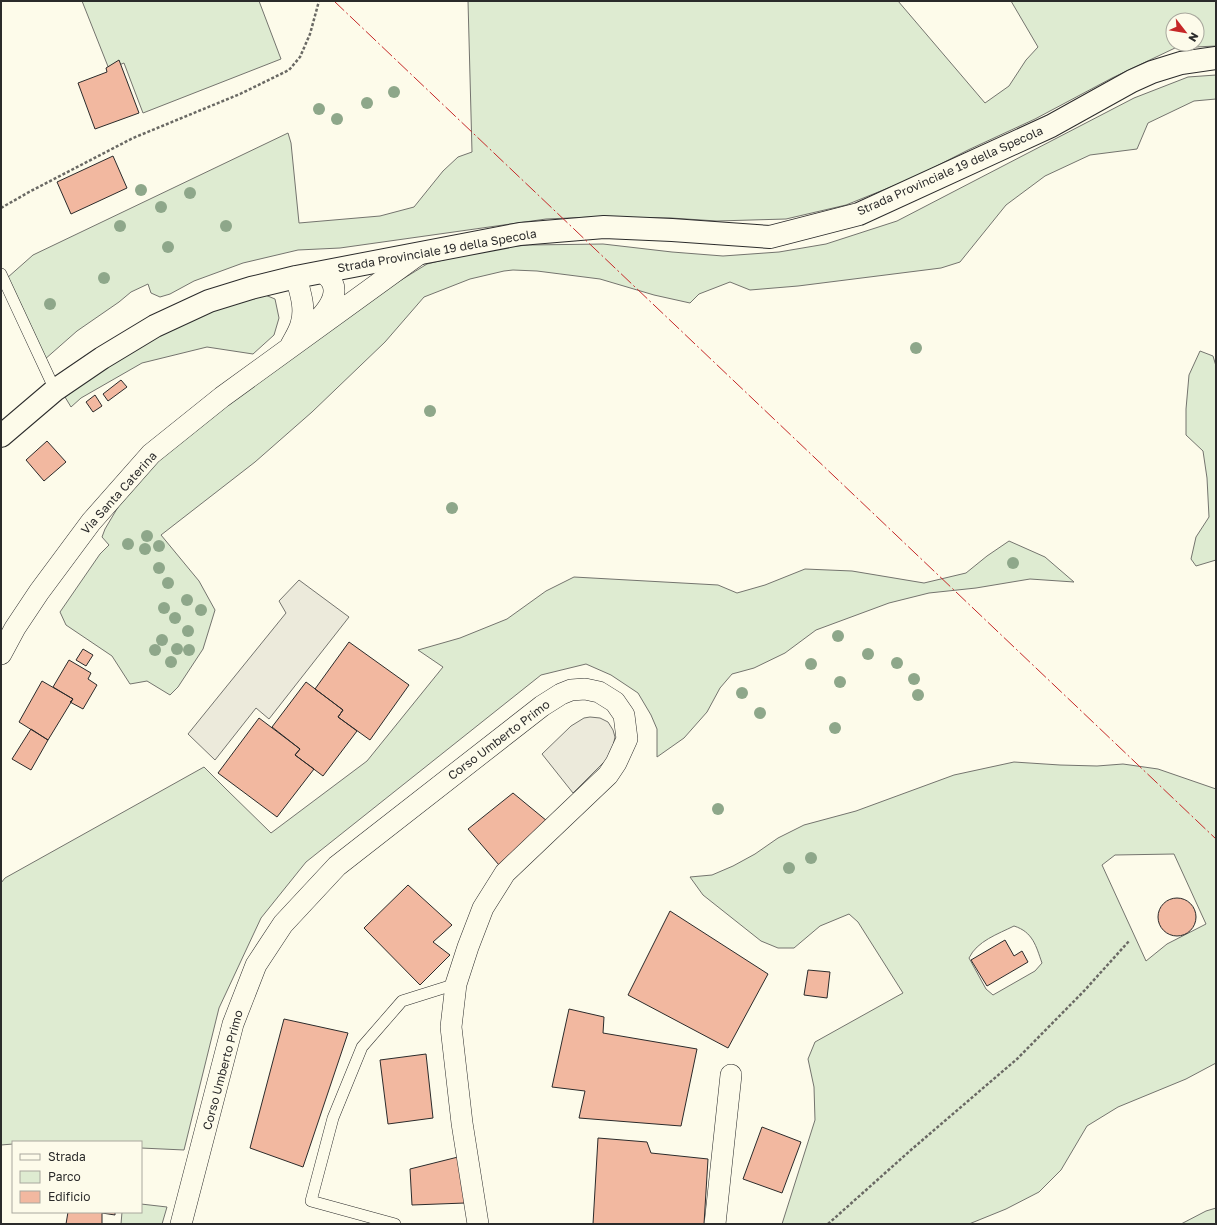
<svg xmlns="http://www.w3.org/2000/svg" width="1217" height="1225" viewBox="0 0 1217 1225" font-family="'Golos Text',sans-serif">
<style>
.green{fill:#deebd1;stroke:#74746e;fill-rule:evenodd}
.parking{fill:#eceadb;stroke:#74746e}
.building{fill:#f2b8a0;stroke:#2b2b2b}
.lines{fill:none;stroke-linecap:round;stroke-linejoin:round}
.lane-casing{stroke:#2b2b2b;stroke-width:12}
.street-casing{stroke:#2b2b2b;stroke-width:22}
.secondary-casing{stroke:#2b2b2b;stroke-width:24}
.path{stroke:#6a6964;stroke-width:2.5;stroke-dasharray:3 2;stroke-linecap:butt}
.lane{stroke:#fdfbea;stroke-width:11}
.street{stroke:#fdfbea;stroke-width:21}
.secondary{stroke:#fdfbea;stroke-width:22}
.power{stroke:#c62828;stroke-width:1;stroke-dasharray:14 3 2 3;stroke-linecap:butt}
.tree{fill:#8ea78a}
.labels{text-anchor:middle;stroke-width:3;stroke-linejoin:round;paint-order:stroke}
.street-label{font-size:12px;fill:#2b2b2b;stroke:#fdfbea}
</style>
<rect width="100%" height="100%" fill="#fdfbea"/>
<!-- green -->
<path class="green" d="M82,1H259L281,59L143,113L124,63L109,69Z
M468,1H898L985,103L1009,86L1026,60L1038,47L1011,1H1216V46L1175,48L1112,78L1035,119L968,150L913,178L846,205L786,219L717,221L671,218L593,217L546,219L340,248L298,250L243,263L194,281L170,294L160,297L151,293L148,284L131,292L119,302L77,331L44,360L7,278L33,255L288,133L291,143L299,223L380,216L414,207L443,171L458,157L472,152ZM1173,20H1197V44H1173Z
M1216,75V99L1194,101L1148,123L1137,149L1090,155L1045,176L1006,205L960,262L941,268L798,286L750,290L730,282L699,294L690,303L654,295L600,279L537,271L513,270L504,271L470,279L424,297L385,342L312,412L255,462L161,535L199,581L215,610L203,649L178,687L170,695L147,681L130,684L112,656L66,625L60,612L100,554L109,545L102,537L105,529L124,497L146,472L190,433L385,290L427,264L479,251L506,247L529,245L603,244L672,252L723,256L779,252L826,244L897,221L1134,98L1188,77Z
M258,292L275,299L279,318L274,335L253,354L207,347L142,363L81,398L71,407L65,397L123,355L190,320Z
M1200,351L1213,356L1216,366V560L1196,566L1191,559L1196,537L1209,517L1207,478L1203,451L1186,435V409L1189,375Z
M1009,541L1045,557L1074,582L1030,579L976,588L929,593L889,603L816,630L785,653L754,668L732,674L720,688L707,712L684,738L657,757V729L651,715L638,693L611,675L586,664L541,675L306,862L261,918L219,1008L184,1150L141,1148V1142H13V1144L1,1145V883L5,878L204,767L226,789L271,833L367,761L443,667L418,650L460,638L507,619L546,591L574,577L718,585L737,593L765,585L805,569L852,571L924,583L966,573L987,556Z
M1014,762L1060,765L1097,766L1123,764L1158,769L1216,789V1063L1186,1079L1118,1107L1087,1126L1061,1170L1039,1192L1006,1209L969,1224H782L815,1120L814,1087L808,1059L815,1042L903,993L858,922L849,914L820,926L794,948H778L761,941L703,895L690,877L712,875L733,866L755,854L778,838L804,825L856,811L954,775ZM1174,854L1206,924L1167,944L1146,961L1102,865L1115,855ZM1014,926C1033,932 1036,946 1042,963L1035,971L993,995L986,989L969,958C977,941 998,934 1014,926Z
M141,1204L167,1207L162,1224H121L122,1212H141Z
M1216,1208V1224H1181L1206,1211Z"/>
<!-- parking -->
<path class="parking" d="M299,580L349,617L269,719L256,708L215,760L188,734L286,613L279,601Z
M590,717L600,718L608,722L613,730L615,737L613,746L607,759L573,793L542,754L571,726L584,718Z"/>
<!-- building -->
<path class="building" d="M119,60L139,113L95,129L78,83L107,72L106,68Z
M113,156L127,188L71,214L57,182Z
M121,380L127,387L108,401L103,394Z
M95,395L102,406L93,412L86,402Z
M47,441L66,462L44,481L26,460Z
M349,642L409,685L370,740L338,717L343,710L315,689Z
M83,649L93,655L86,666L76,660Z
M69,660L91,673L88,679L97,685L83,709L70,702L73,699L53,687Z
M42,681L73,699L48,740L19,722Z
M306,682L343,710L338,717L357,731L323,776L295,755L300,749L272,727Z
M259,718L300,749L295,755L314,769L277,817L218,773Z
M31,729L48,740L31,770L12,759Z
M513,793L547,821L499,865L468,829Z
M408,885L452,925L433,942L450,955L420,985L364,928Z
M1158 917a19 19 0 1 1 38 0a19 19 0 1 1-38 0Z
M670,911L768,974L728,1048L628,995Z
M1005,940L1014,956L1022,951L1028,962L987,986L971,960Z
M808,970L830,972L827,998L804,995Z
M569,1009L604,1017L603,1033L697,1049L681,1126L579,1118L585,1091L552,1087Z
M284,1019L348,1033L303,1167L250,1148Z
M426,1054L433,1118L388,1124L380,1060Z
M762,1127L801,1142L782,1193L743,1179Z
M598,1138L647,1142L651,1153L708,1159L704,1224H593Z
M458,1157L465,1203L412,1205L410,1169Z
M68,1212H115V1215L102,1213V1224H66Z"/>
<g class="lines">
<!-- lane casing -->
<g class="lane-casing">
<path id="lane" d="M1,274L55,390
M395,1224L311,1201L333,1118L362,1047L402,1001L456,984"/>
</g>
<!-- street casing -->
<g class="street-casing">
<path id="street" d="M316,322C326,312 339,296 332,282C330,278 326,275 323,272
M290,347C294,339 299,332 301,324C306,308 300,292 296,277
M1,654L15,628L39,592L91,522L151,454L222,397L419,254
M181,1224L233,1024L256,965L283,924L337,866L542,706L561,694L571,690L585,689L599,692L615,702L624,715L627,739L616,763L608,775L505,873L483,908L468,947L456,984L451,1027L462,1123L478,1224
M715,1224L731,1075"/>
</g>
<!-- secondary casing -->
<g class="secondary-casing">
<path id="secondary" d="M1,436L55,390L102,358L155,326L209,301L251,288L296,277L520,234L604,227L672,230L770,237L859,214L1051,126L1132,81L1152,72L1181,63L1216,58"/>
</g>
<!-- path -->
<path class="path" d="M1,208L29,192L133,138L240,94L289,70L300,57L310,34L319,1
M828,1224L912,1149L1017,1059L1084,991L1130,940"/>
<!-- lane -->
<use href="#lane" class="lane"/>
<!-- street -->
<use href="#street" class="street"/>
<!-- secondary -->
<use href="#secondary" class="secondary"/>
<!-- power -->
<path class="power" d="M334,1L1216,839"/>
</g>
<!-- trees -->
<g class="tree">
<circle cx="394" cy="92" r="6"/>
<circle cx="367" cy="103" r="6"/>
<circle cx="319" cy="109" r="6"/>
<circle cx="337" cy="119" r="6"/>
<circle cx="141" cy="190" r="6"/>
<circle cx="190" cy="193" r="6"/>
<circle cx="161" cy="207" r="6"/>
<circle cx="120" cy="226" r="6"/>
<circle cx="226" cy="226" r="6"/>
<circle cx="168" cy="247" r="6"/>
<circle cx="104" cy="278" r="6"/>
<circle cx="50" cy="304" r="6"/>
<circle cx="916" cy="348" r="6"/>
<circle cx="430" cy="411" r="6"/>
<circle cx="452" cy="508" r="6"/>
<circle cx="147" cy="536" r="6"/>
<circle cx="128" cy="544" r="6"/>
<circle cx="159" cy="546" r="6"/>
<circle cx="145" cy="549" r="6"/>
<circle cx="1013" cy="563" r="6"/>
<circle cx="159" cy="568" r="6"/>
<circle cx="168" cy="583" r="6"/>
<circle cx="187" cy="600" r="6"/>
<circle cx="164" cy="608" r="6"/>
<circle cx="201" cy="610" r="6"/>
<circle cx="175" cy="618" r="6"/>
<circle cx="188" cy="631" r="6"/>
<circle cx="838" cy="636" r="6"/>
<circle cx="162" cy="640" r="6"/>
<circle cx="177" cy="649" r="6"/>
<circle cx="155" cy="650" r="6"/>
<circle cx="189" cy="650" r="6"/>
<circle cx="868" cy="654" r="6"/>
<circle cx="171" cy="662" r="6"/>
<circle cx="897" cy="663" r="6"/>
<circle cx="811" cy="664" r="6"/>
<circle cx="914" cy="679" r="6"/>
<circle cx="840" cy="682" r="6"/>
<circle cx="742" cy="693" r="6"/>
<circle cx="918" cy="695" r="6"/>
<circle cx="760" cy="713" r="6"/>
<circle cx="835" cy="728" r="6"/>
<circle cx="718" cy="809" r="6"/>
<circle cx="811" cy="858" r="6"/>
<circle cx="789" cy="868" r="6"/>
</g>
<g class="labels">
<!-- street labels -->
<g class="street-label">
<text transform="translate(950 171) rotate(-24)" y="4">Strada Provinciale 19 della Specola</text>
<text transform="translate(437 251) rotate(-10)" y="4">Strada Provinciale 19 della Specola</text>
<text transform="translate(119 493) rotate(-48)" y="4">Via Santa Caterina</text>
<text transform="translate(499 740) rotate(-37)" y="4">Corso Umberto Primo</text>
<text transform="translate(223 1070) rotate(-75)" y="4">Corso Umberto Primo</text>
</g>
</g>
<!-- border -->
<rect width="1217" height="1225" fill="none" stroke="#2b2b2b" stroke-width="4"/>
<!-- legend -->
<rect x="12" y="1141" width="130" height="72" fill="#fdfbea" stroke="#a9a89e"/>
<rect x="20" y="1154" width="20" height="6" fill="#fdfbea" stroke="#a9a89e"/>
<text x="48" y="1161" font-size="12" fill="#2b2b2b">Strada</text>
<rect x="20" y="1171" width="20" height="12" fill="#deebd1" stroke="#a9a89e"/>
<text x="48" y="1181" font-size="12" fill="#2b2b2b">Parco</text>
<rect x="20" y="1191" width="20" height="12" fill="#f2b8a0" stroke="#a9a89e"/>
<text x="48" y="1201" font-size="12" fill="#2b2b2b">Edificio</text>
<!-- north arrow -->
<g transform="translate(1185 32) rotate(121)"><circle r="19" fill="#fdfbea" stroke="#a9a89e"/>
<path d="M0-3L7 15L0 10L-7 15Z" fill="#c62828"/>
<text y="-6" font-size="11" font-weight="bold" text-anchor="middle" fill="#2b2b2b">N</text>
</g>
</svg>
